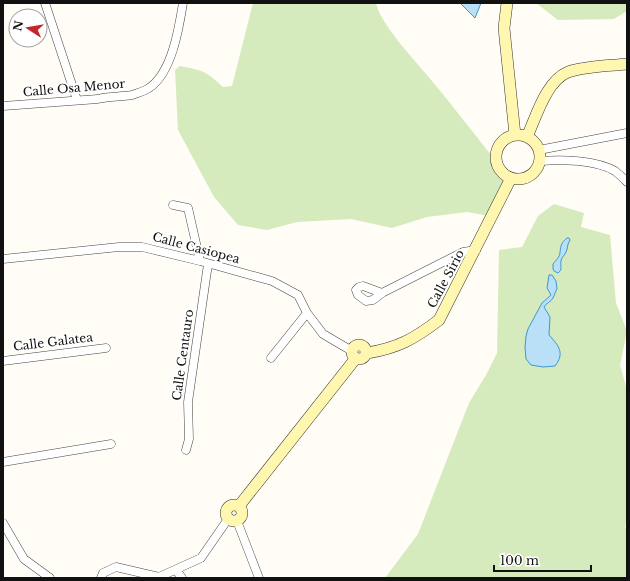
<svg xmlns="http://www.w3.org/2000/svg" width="630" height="581" viewBox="0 0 630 581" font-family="'Libre Baskerville',serif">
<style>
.green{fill:#d5ebbd}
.water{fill:#b9e0f7;stroke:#3f96cf}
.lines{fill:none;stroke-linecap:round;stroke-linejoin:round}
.street-casing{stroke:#444;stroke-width:9}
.secondary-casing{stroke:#333;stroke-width:12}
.street{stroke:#fff;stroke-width:8}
.secondary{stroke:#fff6b0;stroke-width:11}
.labels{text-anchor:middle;stroke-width:4;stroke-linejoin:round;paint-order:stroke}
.street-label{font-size:12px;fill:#111;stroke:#fff}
</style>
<rect width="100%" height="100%" fill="#fffdf5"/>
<!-- green -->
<path class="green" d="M253,3H376C380,25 422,68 437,87C455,109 473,132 491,155L493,168L505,182L489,216L467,212L427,217L392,228L351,219L297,222L267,230L238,225L214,197L178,130L175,70L180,66C202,70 206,71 223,87L232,86Z
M536,3H627V11L614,19L558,20Z
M554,204L584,213L581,227L610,235L616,303L627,331L620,365L627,390V519L625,527L627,529V578H385L418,534L469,403L486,375L497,353L499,250L522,247L538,216Z"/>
<!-- water -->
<path class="water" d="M460,3H481L475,18Z
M567,238H569L570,240C567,244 568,248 566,252C565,255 561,258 561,261C560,267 563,269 558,273L554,271L553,269V264C556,260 560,257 560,252C561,245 561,243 567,238Z
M549,275H552L556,281L557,289C555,292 555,294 553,298C551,302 546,303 544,307L550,317L549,335C559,346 565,353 555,366L543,367L531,365L526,359L525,347L526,336L528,329L542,303L551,295L547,288Z"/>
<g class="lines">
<!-- street casing -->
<g class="street-casing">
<path id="street" d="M45,3L77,100
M3,106L98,99C109,96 121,97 132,95C137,93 145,91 149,88C172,73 179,28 183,3
M539,150L627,133
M540,161C562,159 596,160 615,171C619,174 623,178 627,182
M173,205L188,208L200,261
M3,259L119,247H142L200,261L272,281L298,295L307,313L323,334L352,351
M382,293L363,286L359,287L356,290L358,295L366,301L373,300L382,293L463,252L476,250
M271,358L307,313
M3,361L106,348
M186,450L189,439L188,402L208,264
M3,462L111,444
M237,521L259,578
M3,523L24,559L50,578
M176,570L182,578
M101,578L103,573L116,567L159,577L201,558L228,519"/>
</g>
<!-- secondary casing -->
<g class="secondary-casing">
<path id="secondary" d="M507,3L504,28L515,135
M496 157a22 22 0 1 1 44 0a22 22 0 1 1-44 0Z
M527,137C536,117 546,81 568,72C586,66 608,66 627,64
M352 352a7 7 0 1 1 14 0a7 7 0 1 1-14 0Z
M367,353C398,348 414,339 439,320L511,178
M226 513a8 8 0 1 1 16 0a8 8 0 1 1-16 0Z
M239,506L356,358"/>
</g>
<!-- street -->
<use href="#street" class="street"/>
<!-- secondary -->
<use href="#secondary" class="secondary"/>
</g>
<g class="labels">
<!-- street labels -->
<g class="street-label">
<text transform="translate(74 88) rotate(-5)" y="4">Calle Osa Menor</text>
<text transform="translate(196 248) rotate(15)" y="4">Calle Casiopea</text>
<text transform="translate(446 279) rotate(-62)" y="4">Calle Sirio</text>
<text transform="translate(53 342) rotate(-7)" y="4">Calle Galatea</text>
<text transform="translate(183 355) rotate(-82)" y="4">Calle Centauro</text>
</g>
</g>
<!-- border -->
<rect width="630" height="581" fill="none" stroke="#111111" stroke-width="8"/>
<!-- north arrow -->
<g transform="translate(28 28) rotate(282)"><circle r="19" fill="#ffffff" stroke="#a0a0a0"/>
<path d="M0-3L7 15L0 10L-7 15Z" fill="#c4262e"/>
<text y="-6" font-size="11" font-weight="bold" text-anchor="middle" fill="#111111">N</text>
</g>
<!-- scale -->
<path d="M494 565v6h97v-6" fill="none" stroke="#111111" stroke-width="2"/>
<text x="500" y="565" font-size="12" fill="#111111" stroke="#ffffff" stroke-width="3" paint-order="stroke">100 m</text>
</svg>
